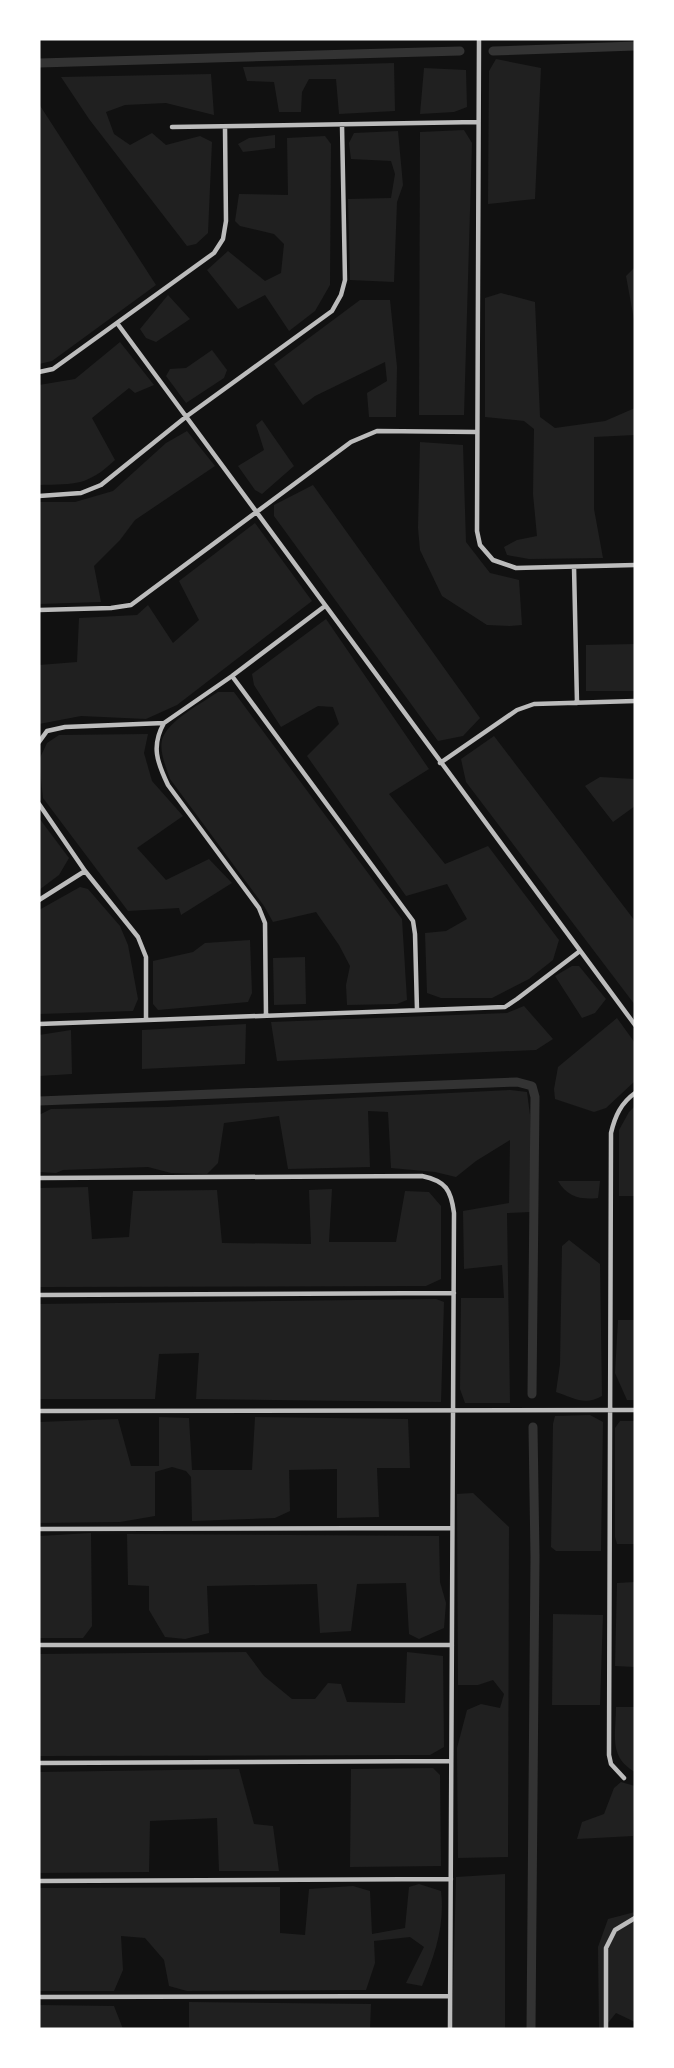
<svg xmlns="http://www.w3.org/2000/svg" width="674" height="2068" viewBox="0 0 674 2068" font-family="Cabin,sans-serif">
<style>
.green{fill:#202020}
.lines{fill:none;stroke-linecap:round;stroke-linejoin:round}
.canal{stroke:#333;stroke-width:9}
.minor{stroke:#bcbcbc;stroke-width:4.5}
</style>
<rect width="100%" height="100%" fill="#111"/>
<!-- green -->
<path class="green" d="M496,59L541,68L535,199L488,204L489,71Z
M394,63L395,111L339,114L336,79H309L302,92L301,112H279L274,82L247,81L243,67Z
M424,68L466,70L467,107L454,112L420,114Z
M211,74L214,115L166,103L125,105L106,112L114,134L130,145L152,133L166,145L200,136L212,142L208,233L196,244L187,246L89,119L61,77Z
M39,104L156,285L52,361L39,364Z
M464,130L472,143L464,415H419L420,132Z
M398,131L403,185L397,202L394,282L350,280L348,199L391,198L395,174L391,161L351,159L349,143L354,133Z
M275,135V148L243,152L238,144L249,138Z
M325,136L331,144L330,285L315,311L289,331L265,295L238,309L207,270L228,251L265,281L281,273L284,244L274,234L240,226L235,221L239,194L288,195L287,138Z
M635,267V325L626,276Z
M501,293L535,302L540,417L555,428L605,421L635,408V435L594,437V509L603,558L529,559L507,555L504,547L517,540L537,536L533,494L534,429L524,421L485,417V298Z
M168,295L190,319L156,342L146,338L140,329Z
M360,300H390L397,367L396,417H369L367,393L387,381L385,362L315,396L303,405L274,364Z
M120,342L154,385L135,393L129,388L92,418L115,460C87,486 76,484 39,485V385L75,379Z
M212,350L227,370L224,378L186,403L166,376L170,369L186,368Z
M262,420L294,466L262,494L255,490L238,466L264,450L256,425Z
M187,431L215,466L135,520L120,540L94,566L101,602L39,604V502H75L113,491L166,443Z
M420,442L463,445L466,542L490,573L519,580L522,625L510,626L487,625L442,596L420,550L418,528Z
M313,485L480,718L463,736L438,741L274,516V505Z
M255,523L312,601L177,705L146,719L81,716L39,724V665L77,662L79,618L137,615L148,605L173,643L199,620L179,581Z
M326,619L429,769L389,794L445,864L488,846L559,940L553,960L529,979L492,998H441L427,993L425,933L446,931L467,919L447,884L406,896L307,756L339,724L333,707L318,706L281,727L254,685L252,674Z
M635,644V691H586V645Z
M218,692H234L402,919L407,1000L397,1004L347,1005L346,985L350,966L339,945L316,912L273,922L264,906L170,779C166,767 158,749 163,737C171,719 202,703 218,692Z
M148,734L144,753L152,781L183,816L137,848L166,880L209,859L232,883L181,915L179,908L128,911L43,798L39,760L47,743L59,735Z
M494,736L635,921V1005L466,782L461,759Z
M600,777L635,779V806L613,822L585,786Z
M39,818L69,858L59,875L39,890Z
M80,887L88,889L120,926L128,945L138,999L133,1011L39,1014V910Z
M250,940L252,993L248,1002L158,1010L153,1004V961L193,952L205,943Z
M305,957L306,1004L274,1005L273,958Z
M572,966H579L606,999L595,1013L582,1018L555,976Z
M524,1006L553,1039L536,1050L277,1061L271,1022L507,1013Z
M617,1018L635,1043V1081L606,1108L594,1112L555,1099L554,1089L558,1067Z
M246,1024L245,1064L142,1069V1030Z
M71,1030L72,1074L39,1076V1035Z
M510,1090L527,1092L530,1115L531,1212L507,1213L510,1403H465L460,1389L461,1298H504L502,1265L464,1269L463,1211L509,1203L510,1140L476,1161L456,1177L435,1172L391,1168L388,1112L368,1111L370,1167L288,1169L279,1116L224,1123L218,1163L207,1174L171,1173L148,1167L63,1170L56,1173L39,1172V1115L51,1109L167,1107Z
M635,1106V1196H619V1130L629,1112Z
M558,1181H600L598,1198C581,1200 567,1197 558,1181Z
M88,1187L92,1239L129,1237L133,1191L217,1190L222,1243L311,1244L309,1190L332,1189L329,1242H396L405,1191L429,1192L441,1206V1279L426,1286L39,1287V1188Z
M569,1240L600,1264L602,1396C584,1406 574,1398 556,1392L560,1364L562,1246Z
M436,1299L444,1302L441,1402L196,1399L199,1353L159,1354L155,1399H39V1304Z
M618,1320H635V1400H627L615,1373Z
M590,1415L603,1422L601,1551H556L551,1547L553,1424L555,1416Z
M159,1417L189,1418L192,1470H252L255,1417L408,1419L410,1468H377L379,1517L337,1518V1469L289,1470L290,1511L275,1518L192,1521L191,1477L186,1471L172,1467L155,1472V1516L120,1522L39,1523V1422L118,1419L131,1466H159Z
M620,1421H635V1544H617L615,1537V1428Z
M473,1493L509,1527L508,1857L458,1858L457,1748L467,1710L481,1704L500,1708L504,1694L493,1680L478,1685H458L457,1494Z
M91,1533L92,1626L83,1638H39V1536Z
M127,1534L439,1536L440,1582L446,1603L444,1628L419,1639L409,1634L406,1583L357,1584L351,1631L320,1633L317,1584L207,1586L209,1633L185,1639L165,1637L149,1610V1586L128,1585Z
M635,1582V1667L615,1666L617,1583Z
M553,1614L603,1615L600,1705H552Z
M246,1652L264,1676L292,1699H315L328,1683L341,1684L347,1702L405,1703L407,1652L443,1656L444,1747L430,1755L39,1756V1654Z
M616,1707H635V1772C608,1757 616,1734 616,1707Z
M433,1768L440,1775L441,1866L350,1867L351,1769Z
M239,1769L254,1824L273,1826L279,1871H219L217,1818L150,1821L149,1872L39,1873V1772Z
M621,1782L635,1786L633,1836L577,1839L582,1822L604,1814L614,1788Z
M505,1874V2029H452L456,1877Z
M419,1884L441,1891C445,1925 435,1955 422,1986L406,1983L424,1947L410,1937L374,1941L375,1963L366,1990L187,1991L169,1986L164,1960L145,1938L121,1936L123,1970L114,1991H39V1888L280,1887V1933L305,1935L309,1889L353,1886L370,1891L372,1934L405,1928L409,1887Z
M635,1912V2022L616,2013L603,2029H599L598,1947L608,1919Z
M189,2002L371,2004L370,2029H189Z
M39,2005L114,2006L123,2029H39Z"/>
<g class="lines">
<!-- canal -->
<path class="canal" d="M493,51L635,46
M39,63L460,51
M39,1101L517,1082L532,1086L535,1097L532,1394
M531,2029L535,1557L533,1427"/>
<!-- minor -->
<path class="minor" d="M479,39L477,531L480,545L493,560L516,568L635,565
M172,127L478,122
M117,323L635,1025
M39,372L53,369L214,253L223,239L226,221L225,128
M39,496L81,493L101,485L187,416L332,311L341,295L345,280L342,125
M574,567L577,703
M39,610L111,608L131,605L351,442L377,431L477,432
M232,676L413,921L415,934L417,1010
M164,723C151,746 157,762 168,785L259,908L265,923L266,1015
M39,742L47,731L65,727L164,723L232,676L325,606
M440,763L517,710L534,704L635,701
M39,804L85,871L138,937L146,957V1019
M39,900L85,871
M39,1024L505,1007L517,999L580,951
M39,1178L422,1176C446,1181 451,1190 454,1213L450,2029
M39,1295L454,1293
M39,1411L635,1410
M39,1529L452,1528
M39,1645H452
M39,1763L451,1761
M624,1778L611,1764L609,1755L611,1133C615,1116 621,1103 635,1093
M39,1881L451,1879
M39,1997L450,1996
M606,2029V1948L615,1930L635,1918"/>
</g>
<!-- border -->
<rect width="674" height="2068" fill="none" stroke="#ffffff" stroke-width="81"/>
</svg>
